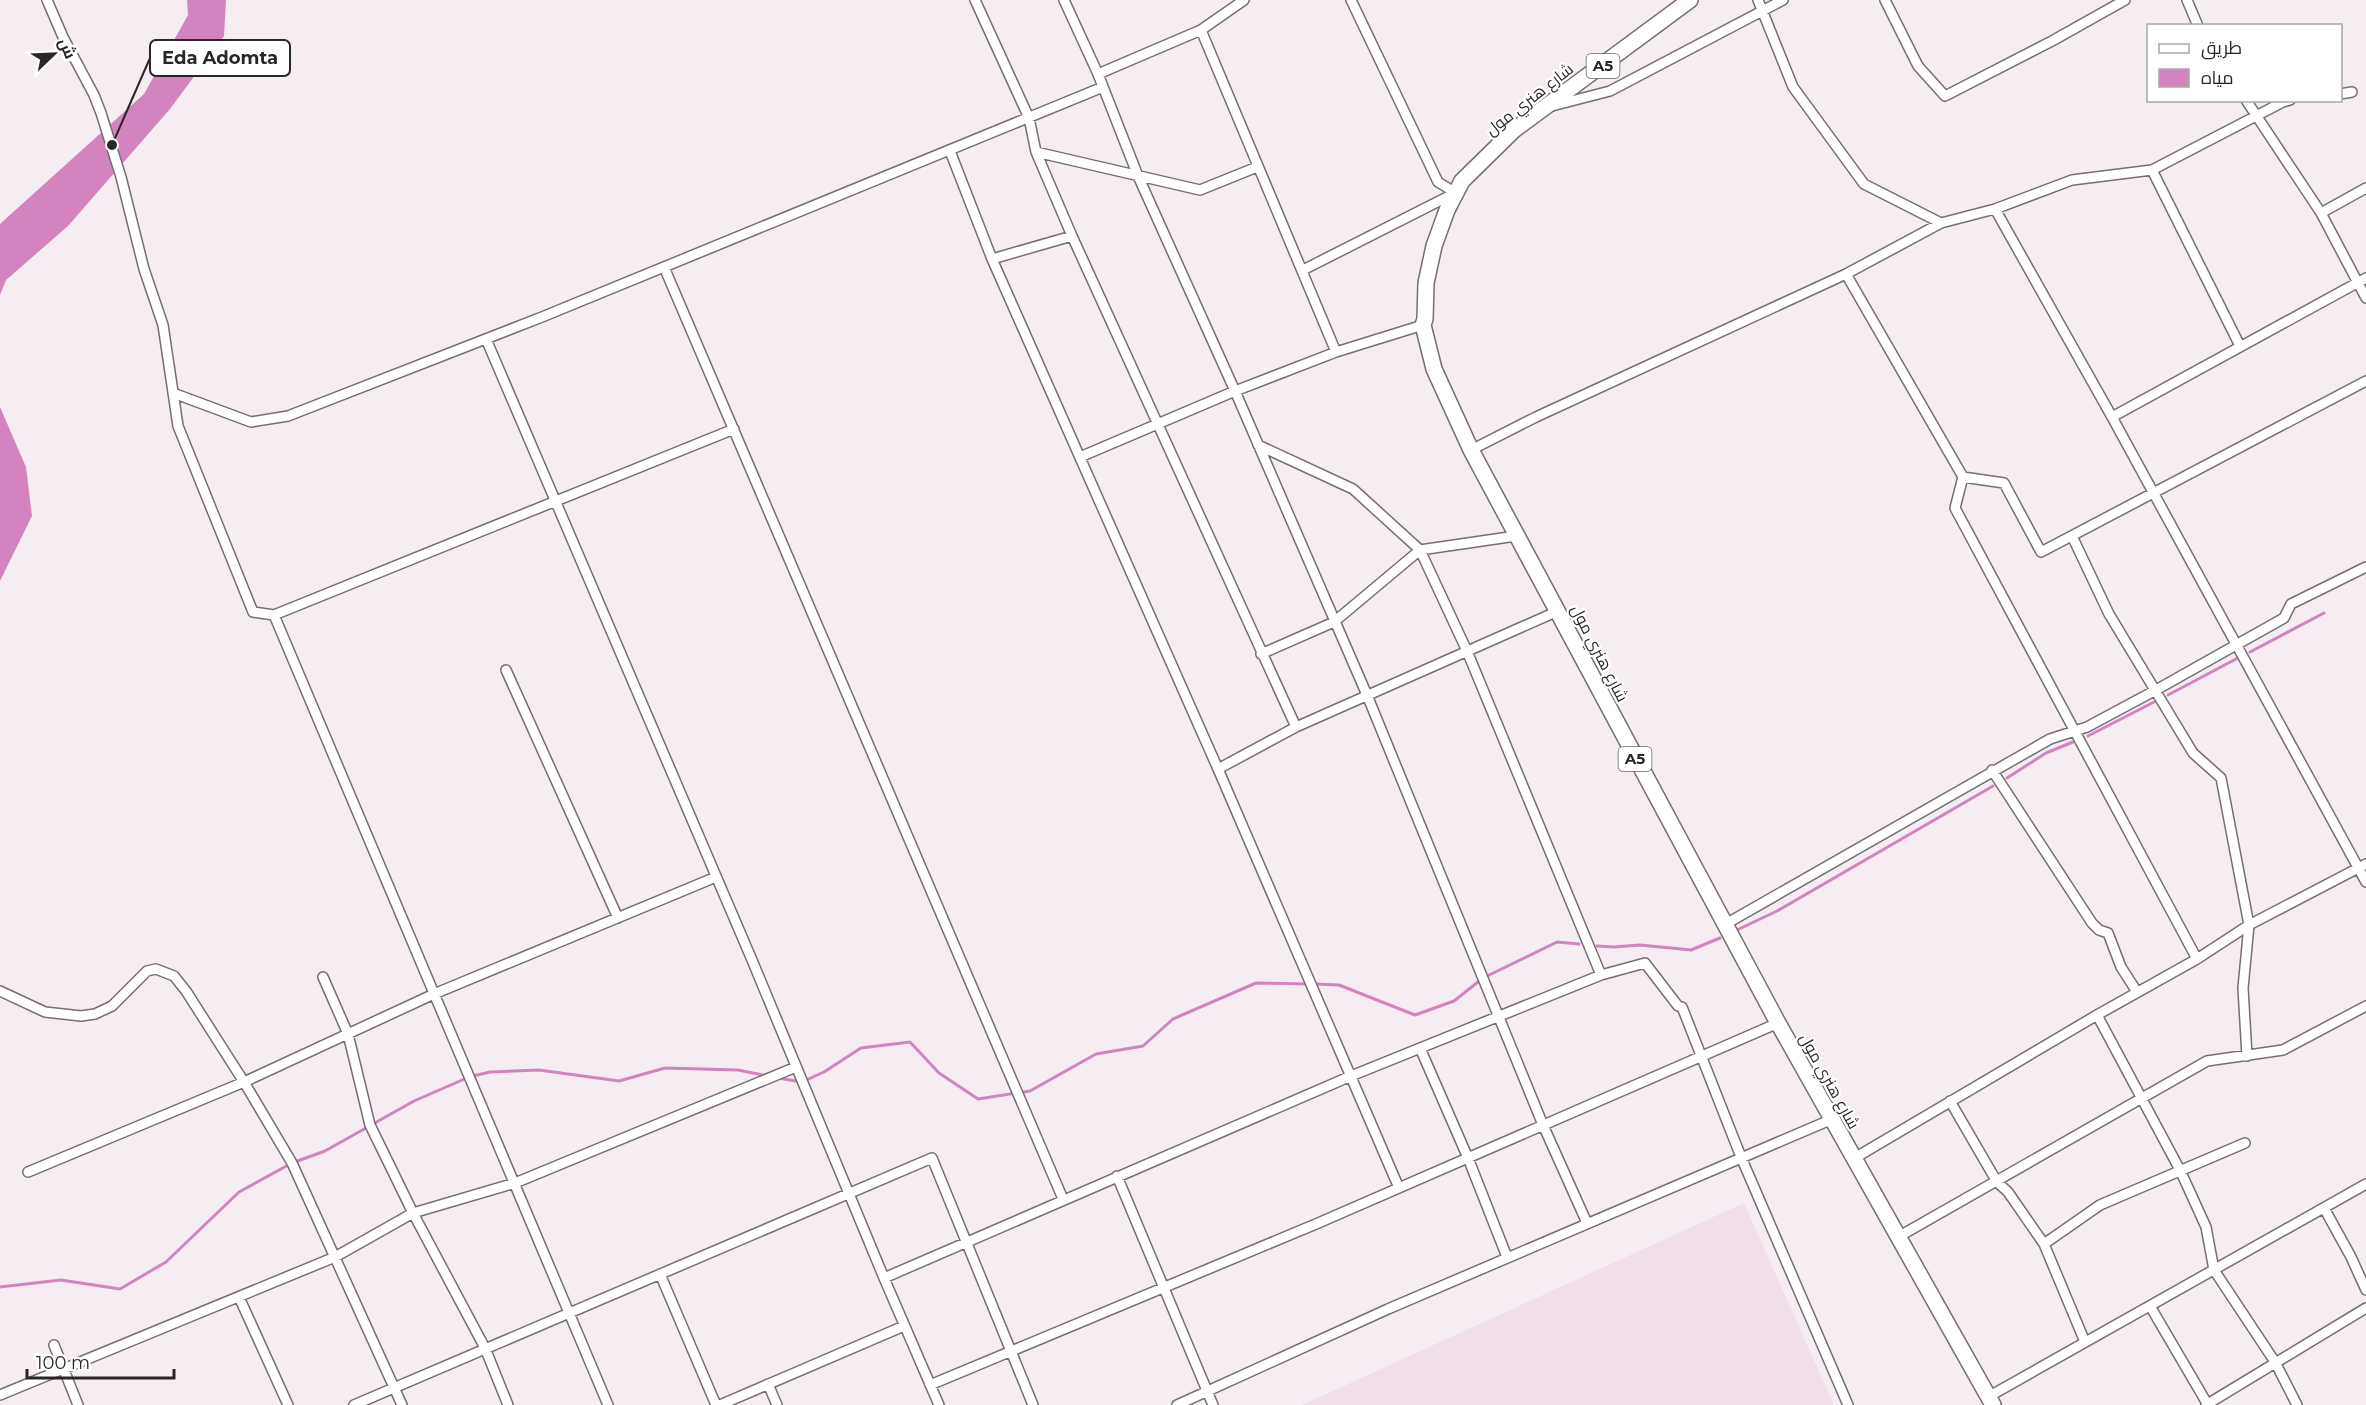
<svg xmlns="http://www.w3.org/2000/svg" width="2366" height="1405" viewBox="0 0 2366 1405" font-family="Montserrat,Cairo,sans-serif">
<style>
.built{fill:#f0dfea}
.water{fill:#d384be}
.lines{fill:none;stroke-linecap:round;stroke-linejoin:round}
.stream{stroke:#d384be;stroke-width:3}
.minor-casing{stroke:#766e73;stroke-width:12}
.trunk-casing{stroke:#766e73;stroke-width:18}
.minor{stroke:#fff;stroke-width:9}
.trunk{stroke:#fff;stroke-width:15}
.labels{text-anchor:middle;stroke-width:4.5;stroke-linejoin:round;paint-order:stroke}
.shield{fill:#fff;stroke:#696768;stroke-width:1.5}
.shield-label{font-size:15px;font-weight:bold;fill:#292628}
.street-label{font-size:16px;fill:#292628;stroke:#fff}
.leader{fill:none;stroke:#292628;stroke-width:2}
.callout-dot{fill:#292628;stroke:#fff;stroke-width:2}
.callout{fill:#fff;stroke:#292628;stroke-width:2}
.callout-label{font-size:18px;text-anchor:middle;font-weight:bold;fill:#292628}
</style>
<rect width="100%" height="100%" fill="#f6edf3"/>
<!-- built -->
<path class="built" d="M1744,1203L1834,1405H1302Z"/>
<!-- water -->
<path class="water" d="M187,0H226L224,36L170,109L68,226L6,280L0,295V224L144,94L188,15Z
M0,407L26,467L32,516L0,581Z"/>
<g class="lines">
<!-- stream -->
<path class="stream" d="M2250,652L2324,613
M2168,695L2236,659
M2088,736L2154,702
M2007,778L2046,753L2073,742
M1737,930L1777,911L1993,786
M1597,946L1614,947L1640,945L1691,950L1720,938
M1314,984L1339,985L1415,1015L1454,1001L1483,978L1557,942L1579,944
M778,1078L802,1082L824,1072L861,1048L910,1042L939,1073L978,1099L1030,1091L1096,1054L1143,1046L1173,1019L1256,983L1308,984
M0,1287L61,1280L120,1289L166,1262L239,1192L292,1163L325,1151L414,1101L469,1077L490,1072L539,1070L619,1081L665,1068L738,1070L768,1076"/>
<!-- minor casing -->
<g class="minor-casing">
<path id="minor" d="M47,0L63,37L94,95L101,113L121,177L144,269L163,325L178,426L253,612L274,615L734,429
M975,0L1029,118L1036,152L1072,236L1296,727
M1064,0L1098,74L1138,176L1235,391L1367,695L1543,1125L1587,1223
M1351,0L1438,182L1456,193
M1758,0L1793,87L1864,184L1941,223
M1885,0L1918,66L1945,96L2052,41L2125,0
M2187,0L2198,26
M1201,30L1336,352
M1098,74L1201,30L1244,0
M2340,94L2352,92
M2246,100L2321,213L2366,298
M1552,106L1610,91L1783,0
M950,151L992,259L1218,769L1399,1188
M1036,152L1200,190L1257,167
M2152,170L2240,346
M1995,209L2112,417L2366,882
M2321,213L2366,188
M992,259L1072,236
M664,267L1063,1199
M1303,270L1453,194
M1846,274L1963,477L2004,483L2041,552L2366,381
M486,339L752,960L884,1278L939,1405
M173,393L251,422L288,416L542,317L1103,87
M2112,417L2366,278
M1258,445L1353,489L1420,550L1467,651L1601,975
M1471,450L1536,417L1846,274L1941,223L1995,209L2072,180L2152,170L2283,102L2290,100
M1080,457L1235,391L1336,352L1423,325
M1963,477L1955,508L2197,959
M2072,536L2109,614L2193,753L2221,778L2249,925L2243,988L2247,1056
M274,615L608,1405
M1261,654L1334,622L1420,550L1516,536
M506,670L618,918
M1218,769L1296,727L1558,611
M1992,770L2092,923L2099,930L2108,933L2121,967L2137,992
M1724,925L2050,739L2087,727L2156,690L2284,618L2291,604L2366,567
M323,977L348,1034L370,1125L413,1213L485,1348L508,1405
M0,991L45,1012L81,1016L95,1014L112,1006L147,971L156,969L174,976L186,991L244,1082L292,1163L402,1405
M2097,1015L2180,1170L2206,1227L2214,1270L2275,1362L2297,1405
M1420,1048L1468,1158L1507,1257
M1950,1101L1997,1182L2008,1192L2044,1244L2085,1342
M1853,1159L2097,1015L2197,959L2249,925L2366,864
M28,1172L244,1082L434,994L716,877
M1117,1176L1213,1405
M2324,1208L2351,1257L2366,1290
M1898,1237L2207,1061L2283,1050L2366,1006
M2044,1244L2100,1205L2245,1143
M660,1274L716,1405
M884,1278L1351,1076L1601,975L1645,963L1678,1006L1682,1007L1741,1157L1848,1405
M239,1297L288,1405
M2150,1306L2208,1405
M54,1345L78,1405
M768,1384L777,1405
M930,1385L1316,1224L1778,1023
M0,1395L335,1257L413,1213L515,1183L796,1067
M1988,1397L2366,1184
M354,1405L932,1158L1033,1405
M720,1405L904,1326
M1177,1405L1388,1309L1830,1120
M2206,1405L2366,1308"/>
</g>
<!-- trunk casing -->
<g class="trunk-casing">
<path id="trunk" d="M1690,0L1514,130L1462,181L1447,210L1434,246L1426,283L1425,319L1423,325L1434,369L1471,450L1778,1023L1993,1405"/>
</g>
<!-- minor -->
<use href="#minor" class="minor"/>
<!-- trunk -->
<use href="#trunk" class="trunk"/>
</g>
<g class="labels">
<!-- shield labels -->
<g class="shield">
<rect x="1586.5" y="54" width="33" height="24" rx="4.5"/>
<rect x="1618.5" y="747" width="33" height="24" rx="4.5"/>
</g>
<g class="shield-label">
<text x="1603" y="71">A5</text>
<text x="1635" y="764">A5</text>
</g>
<!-- street labels -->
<g class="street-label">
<text transform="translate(1529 99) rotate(-38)" y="6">شارع هنري مول</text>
<text transform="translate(1600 653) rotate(63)" y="6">شارع هنري مول</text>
<text transform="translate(1830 1081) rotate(61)" y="6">شارع هنري مول</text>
</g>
</g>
<!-- callouts -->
<path class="leader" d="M112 145L150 58"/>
<circle class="callout-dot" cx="112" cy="145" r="6"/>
<rect class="callout" x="150" y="40" width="140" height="36" rx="6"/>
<g class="callout-label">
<text x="220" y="64">Eda Adomta</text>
</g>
<!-- legend -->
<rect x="2147" y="24" width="195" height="78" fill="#ffffff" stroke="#a9a8a9" stroke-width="1.5"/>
<rect x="2159" y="44" width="30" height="9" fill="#ffffff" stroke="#a9a8a9" stroke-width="1.5"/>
<text x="2201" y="54" font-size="18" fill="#292628">طريق</text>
<rect x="2159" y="69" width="30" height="18" fill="#d384be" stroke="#a9a8a9" stroke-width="1.5"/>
<text x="2201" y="84" font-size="18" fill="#292628">مياه</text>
<!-- north arrow -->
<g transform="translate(54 54) rotate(67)" stroke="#ffffff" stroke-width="4.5" paint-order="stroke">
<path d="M0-4.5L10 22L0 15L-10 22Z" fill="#292628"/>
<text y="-9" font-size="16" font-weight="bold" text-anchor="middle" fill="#292628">ش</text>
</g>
<!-- scale -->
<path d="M27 1369v9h147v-9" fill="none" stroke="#292628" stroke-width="3"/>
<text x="36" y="1369" font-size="18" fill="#292628" stroke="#ffffff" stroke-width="4.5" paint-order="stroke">100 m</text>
</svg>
